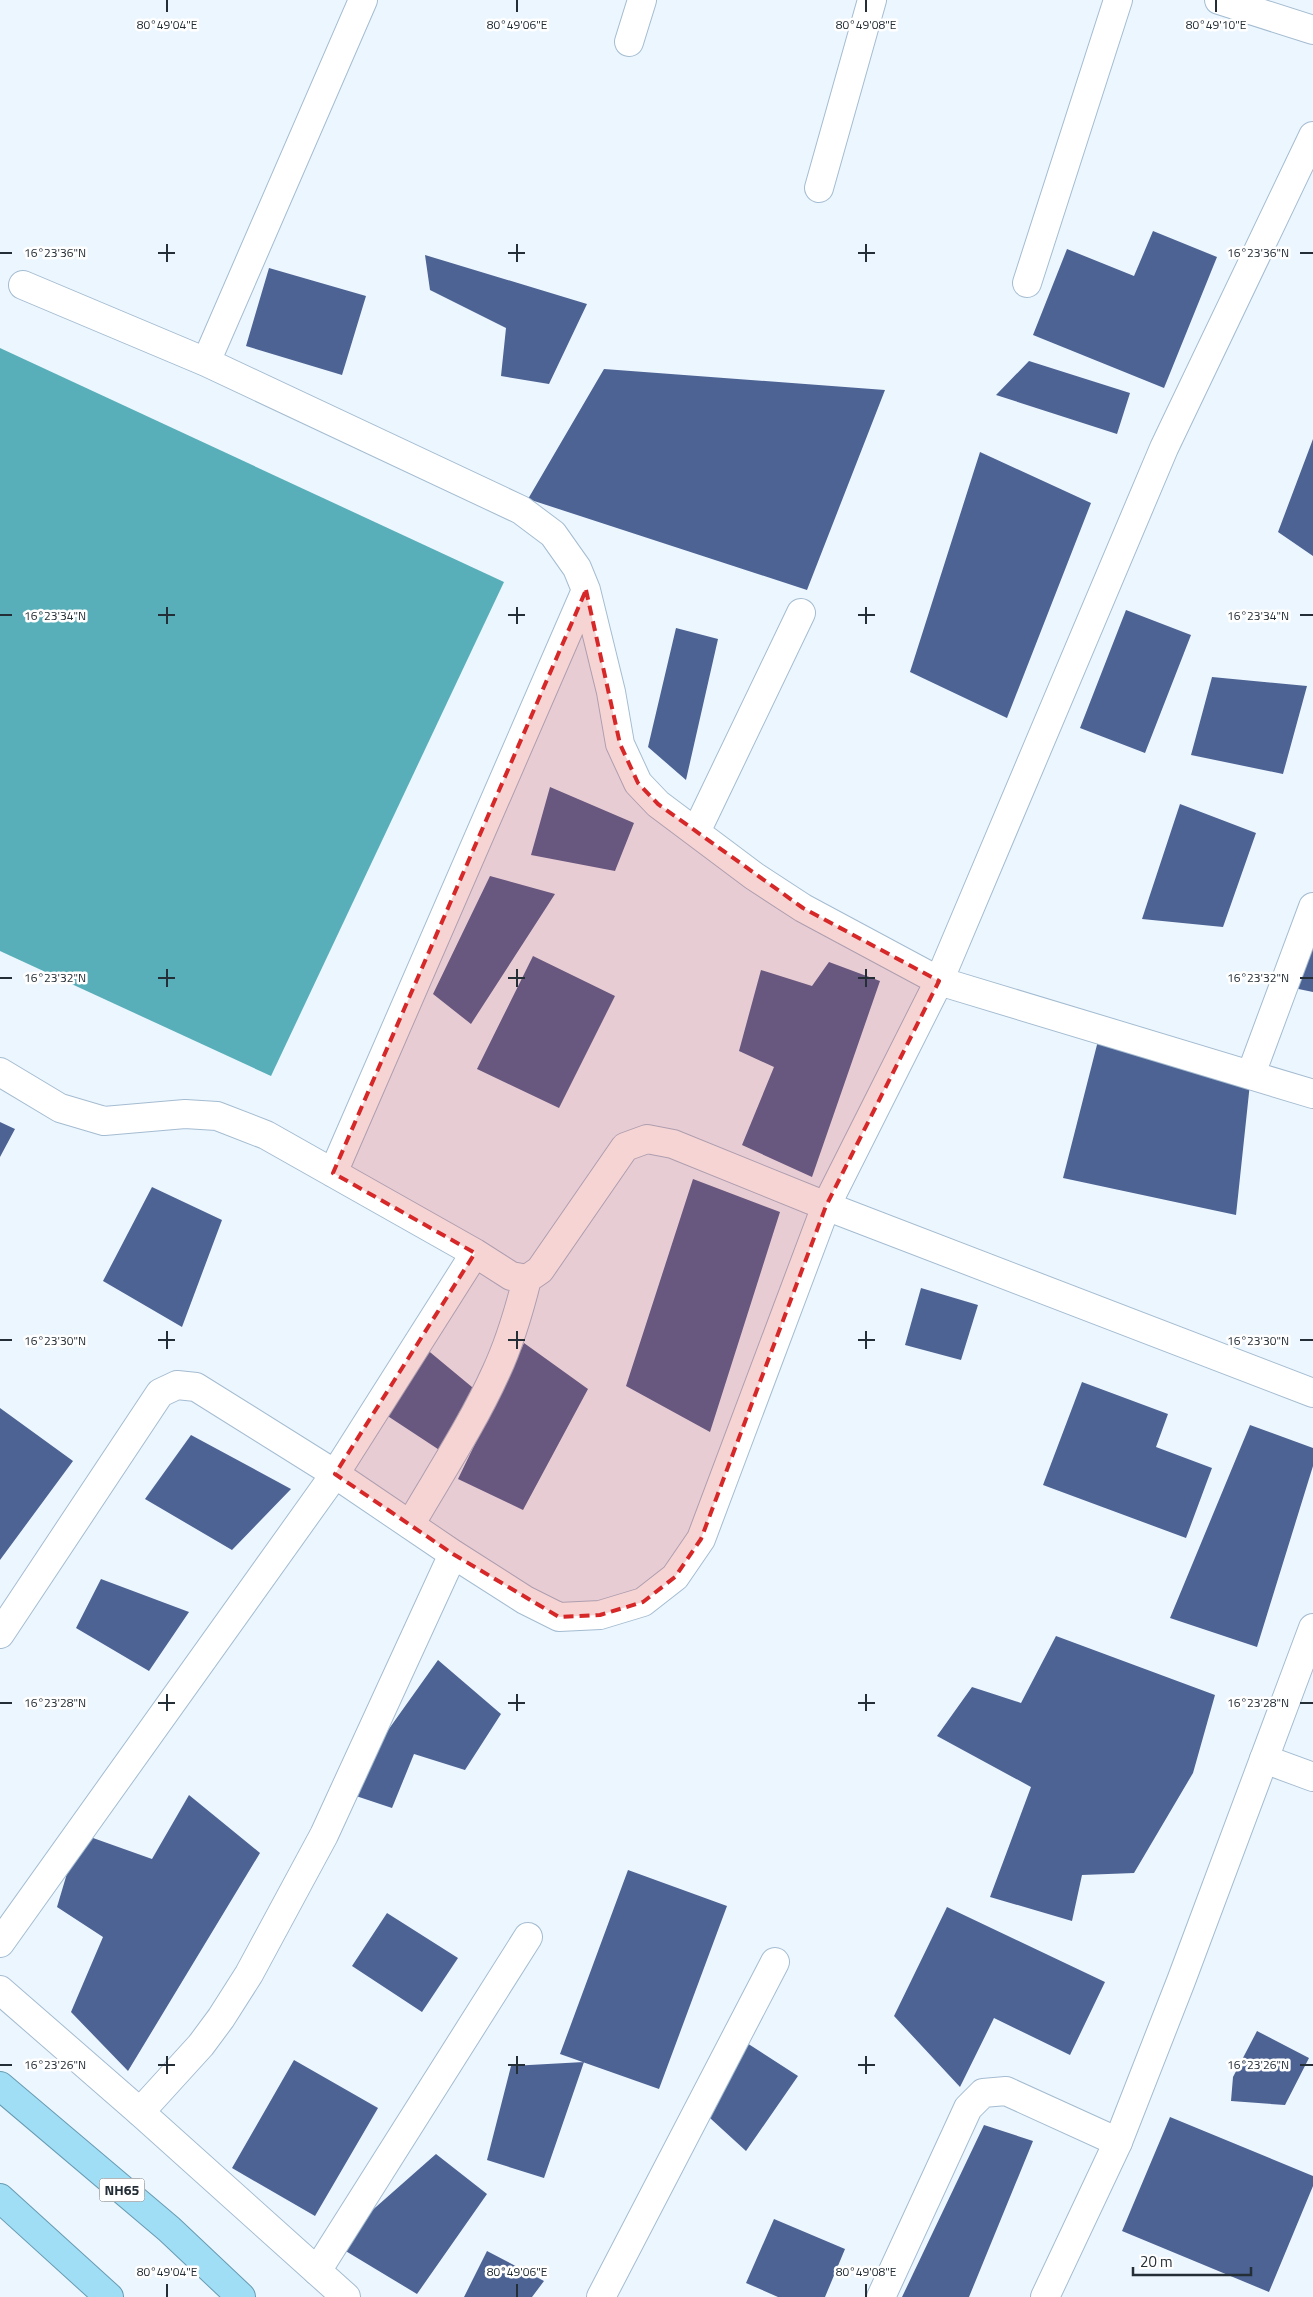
<svg xmlns="http://www.w3.org/2000/svg" width="1313" height="2297" viewBox="0 0 1313 2297" font-family="'Titillium Web',sans-serif">
<style>
.water{fill:#59afb9}
.building{fill:#4d6394}
.lines{fill:none;stroke-linecap:round;stroke-linejoin:round}
.minor-casing{stroke:#a4bcd1;stroke-width:30}
.tertiary-casing{stroke:#a4bcd1;stroke-width:30}
.trunk-casing{stroke:#669bb2;stroke-width:30}
.minor{stroke:#fff;stroke-width:28}
.tertiary{stroke:#fff;stroke-width:28}
.trunk{stroke:#a0def6;stroke-width:28}
.marked{fill:#d62828;fill-opacity:0.2;stroke:#d62828;stroke-width:4;stroke-dasharray:10 6;stroke-linejoin:round}
.ticks{fill:none;stroke:#242e36;stroke-width:2}
.labels{text-anchor:middle;stroke-width:5;stroke-linejoin:round;paint-order:stroke}
.shield{fill:#fff;stroke:#666d72;stroke-width:1}
.shield-label{font-size:14px;font-weight:bold;fill:#242e36}
.ticks-label{font-size:12px;text-anchor:middle;fill:#242e36;stroke:#fff;stroke-width:5;stroke-linejoin:round;paint-order:stroke}
</style>
<rect width="100%" height="100%" fill="#ecf6ff"/>
<!-- water -->
<path class="water" d="M0,348L504,582L271,1076L0,951Z"/>
<!-- building -->
<path class="building" d="M1153,231L1217,257L1164,388L1033,335L1067,249L1134,276Z
M425,255L587,304L549,384L501,376L506,328L430,290Z
M269,268L366,296L342,375L246,346Z
M1029,361L1130,393L1117,434L996,395Z
M604,369L885,390L807,590L528,499Z
M1313,439V556L1278,532Z
M980,452L1091,503L1007,718L910,672Z
M1126,610L1191,635L1145,753L1080,728Z
M676,628L718,639L686,780L648,747Z
M1212,677L1307,686L1283,774L1191,755Z
M550,787L634,823L615,871L531,855Z
M1180,804L1256,833L1223,927L1142,919Z
M490,876L555,894L471,1024L433,994Z
M1313,907V992L1284,986Z
M533,956L615,996L559,1108L477,1069Z
M829,962L880,981L812,1177L742,1145L774,1067L739,1051L761,970L812,986Z
M1101,1029L1251,1074L1236,1215L1063,1178Z
M0,1122L15,1129L0,1157Z
M693,1179L780,1212L710,1432L626,1386Z
M152,1187L222,1220L182,1327L103,1281Z
M921,1288L978,1305L961,1360L905,1345Z
M419,1343L484,1397L450,1457L377,1409Z
M524,1343L588,1389L523,1510L458,1479Z
M1082,1382L1168,1414L1156,1447L1212,1468L1186,1538L1043,1485Z
M0,1408L73,1461L0,1560Z
M1250,1425L1313,1448V1466L1257,1647L1170,1618Z
M191,1435L291,1489L232,1550L145,1499Z
M101,1579L189,1612L149,1671L76,1628Z
M1056,1636L1215,1695L1193,1773L1134,1873L1082,1875L1072,1921L990,1897L1031,1787L937,1736L972,1687L1021,1703Z
M438,1660L501,1714L465,1770L414,1754L392,1808L344,1792Z
M189,1795L260,1853L128,2071L71,2012L103,1937L57,1907L79,1833L152,1859Z
M628,1870L727,1906L659,2089L560,2054Z
M947,1907L1105,1982L1070,2055L994,2018L960,2087L894,2016Z
M387,1913L458,1958L422,2012L352,1966Z
M1257,2031L1309,2058L1285,2105L1231,2101L1233,2077Z
M736,2036L798,2076L746,2151L699,2108Z
M294,2060L378,2108L315,2216L232,2168Z
M584,2062L544,2178L487,2160L511,2066Z
M1170,2117L1313,2176V2186L1269,2292L1122,2231Z
M984,2125L1033,2141L969,2297H902Z
M436,2154L487,2194L417,2294L334,2244Z
M774,2219L845,2249L825,2297H778L746,2283Z
M487,2251L544,2281L532,2297H464Z"/>
<g class="lines">
<!-- minor casing -->
<g class="minor-casing">
<path id="minor" d="M1219,0L1313,30
M629,42L642,0
M819,188L872,0
M1027,283L1118,0
M23,285L206,362L521,510L553,534L577,568L586,590L611,692L620,744L638,783L658,804L754,876L803,908L939,981L1313,1094
M206,362L363,0
M696,832L801,613
M0,1072L60,1108L104,1121L185,1114L217,1116L266,1135L475,1253L511,1276L527,1279L540,1270L625,1147L647,1139L673,1144L826,1206L1313,1393
M1251,1074L1313,907
M333,1173L586,590
M410,1525C439,1475 472,1425 496,1372C510,1342 519,1311 527,1279
M0,1634L160,1393L177,1385L196,1387L335,1474L453,1554L525,1600L559,1617L600,1615L643,1602L675,1577L701,1539L826,1206L939,981L1164,448L1313,136
M1264,1759L1313,1777
M0,1943L335,1474L475,1253
M140,2112L201,2045L221,2018L249,1974L324,1835L453,1554
M317,2271L528,1937
M601,2297L775,1962
M881,2297L968,2108L983,2093L1006,2091L1118,2142"/>
</g>
<!-- tertiary casing -->
<g class="tertiary-casing">
<path id="tertiary" d="M0,1990L140,2112L346,2297
M1045,2297L1118,2142L1181,1981L1313,1628"/>
</g>
<!-- trunk casing -->
<g class="trunk-casing">
<path id="trunk" d="M0,2086L169,2229L241,2297
M0,2198L109,2297"/>
</g>
<!-- minor -->
<use href="#minor" class="minor"/>
<!-- tertiary -->
<use href="#tertiary" class="tertiary"/>
<!-- trunk -->
<use href="#trunk" class="trunk"/>
</g>
<!-- marked area -->
<path class="marked" d="M586,590L620,744L638,783L658,804L803,908L939,981L826,1206L701,1539L675,1577L643,1602L600,1615L559,1617L453,1554L335,1474L475,1253L333,1173Z"/>
<!-- ticks -->
<path class="ticks" d="M167,0V12M517,0V12M866,0V12M1216,0V12M167,244V262M517,244V262M866,244V262M0,253H12M158,253H175M508,253H525M858,253H875M1300,253H1313M167,607V624M517,607V624M866,607V624M0,615H12M158,615H175M508,615H525M858,615H875M1300,615H1313M167,969V987M517,969V987M866,969V987M0,978H12M158,978H175M508,978H525M858,978H875M1300,978H1313M167,1331V1349M517,1331V1349M866,1331V1349M0,1340H12M158,1340H175M508,1340H525M858,1340H875M1300,1340H1313M167,1694V1711M517,1694V1711M866,1694V1711M0,1703H12M158,1703H175M508,1703H525M858,1703H875M1300,1703H1313M167,2056V2074M517,2056V2074M866,2056V2074M0,2065H12M158,2065H175M508,2065H525M858,2065H875M1300,2065H1313M167,2284V2297M517,2284V2297M866,2284V2297"/>
<g class="labels">
<!-- shield labels -->
<rect class="shield" x="99.5" y="2178.5" width="45" height="23" rx="4"/>
<g class="shield-label">
<text x="122" y="2195">NH65</text>
</g>
</g>
<g class="ticks-label">
<text x="167" y="29">80°49'04"E</text>
<text x="517" y="29">80°49'06"E</text>
<text x="866" y="29">80°49'08"E</text>
<text x="1216" y="29">80°49'10"E</text>
<text x="55" y="257">16°23'36"N</text>
<text x="1258" y="257">16°23'36"N</text>
<text x="55" y="620">16°23'34"N</text>
<text x="1258" y="620">16°23'34"N</text>
<text x="55" y="982">16°23'32"N</text>
<text x="1258" y="982">16°23'32"N</text>
<text x="55" y="1345">16°23'30"N</text>
<text x="1258" y="1345">16°23'30"N</text>
<text x="55" y="1707">16°23'28"N</text>
<text x="1258" y="1707">16°23'28"N</text>
<text x="55" y="2069">16°23'26"N</text>
<text x="1258" y="2069">16°23'26"N</text>
<text x="167" y="2276">80°49'04"E</text>
<text x="517" y="2276">80°49'06"E</text>
<text x="866" y="2276">80°49'08"E</text>
</g>
<!-- scale -->
<path d="M1133 2267v8h118v-8" fill="none" stroke="#242e36" stroke-width="2.5"/>
<text x="1140" y="2267" font-size="15" fill="#242e36" stroke="#ffffff" stroke-width="4" paint-order="stroke">20 m</text>
</svg>
